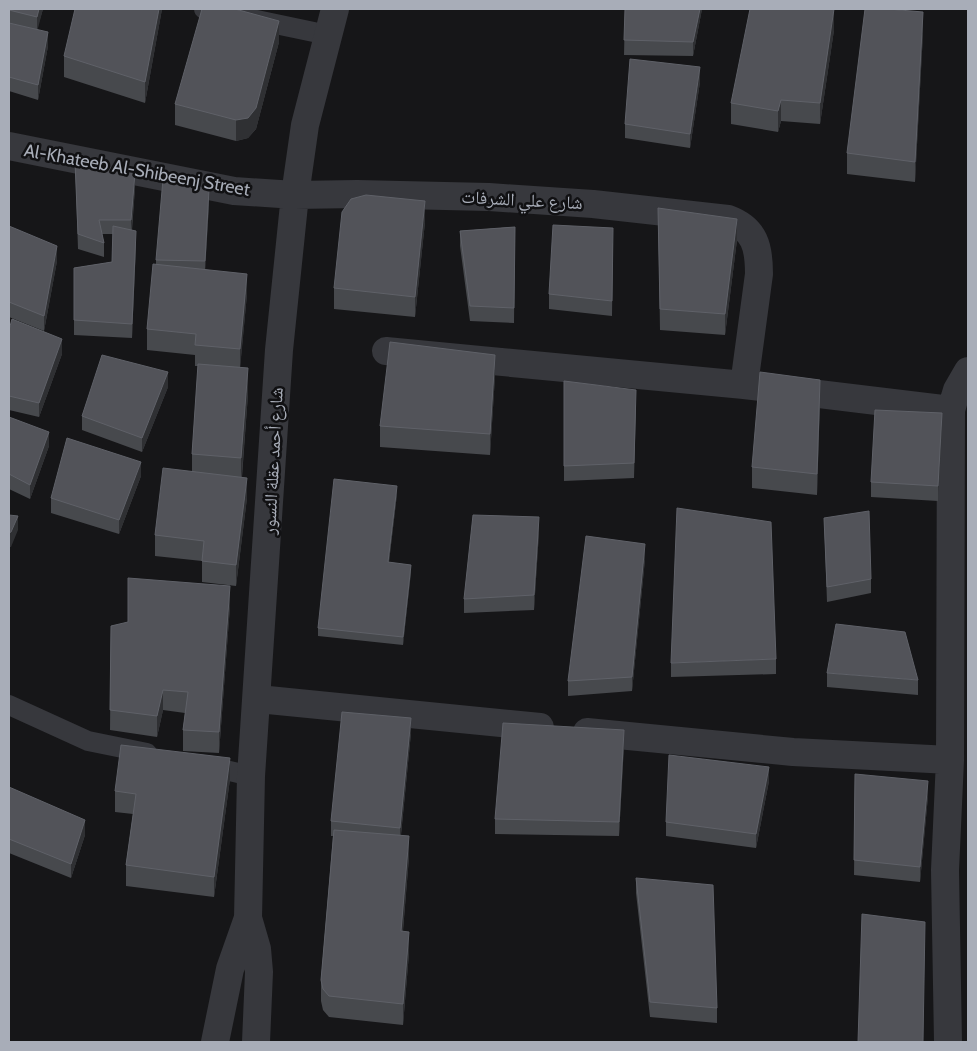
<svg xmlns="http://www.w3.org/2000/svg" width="977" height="1051" viewBox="0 0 977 1051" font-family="Cabin,'Noto Naskh Arabic',sans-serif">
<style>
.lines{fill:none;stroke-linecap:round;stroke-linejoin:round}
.service{stroke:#37383d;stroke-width:20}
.minor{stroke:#37383d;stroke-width:28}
.wall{fill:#47494d}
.shaded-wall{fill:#2f3033}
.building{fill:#525359;stroke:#5f6168}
.labels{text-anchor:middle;stroke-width:5;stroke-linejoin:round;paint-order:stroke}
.street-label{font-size:18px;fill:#a8adb8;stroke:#111113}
</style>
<rect width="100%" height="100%" fill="#161618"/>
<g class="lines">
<!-- service -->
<path class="service" d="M204,9L328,35
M9,705L88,741L147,753
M204,765L251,776"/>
<!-- minor -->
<path class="minor" d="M9,146L234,191L295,195L357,194L489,197L593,204L728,219C755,229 759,247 759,274L744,385
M386,351L744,385L951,410
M258,699L540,727
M587,732L793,752L950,760
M215,1042L230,969L248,918
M256,1042L259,972L257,949L248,918L251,776L279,350L295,195L305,125L335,9
M948,1042L945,870L950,760L951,410L957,390L968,371"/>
</g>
<!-- wall -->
<path class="wall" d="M9,9H43L37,29L48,46L38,100L9,91Z
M162,9L145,103L64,77V56Z
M625,9H702L693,56L624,55Z
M834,30L820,124L781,121L778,132L731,124V103Z
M923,33L915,182L847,174V153Z
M279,42L256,129L248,138L236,141L175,125V104Z
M700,82L690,148L625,138V124Z
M75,161L135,188L132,230L136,245L132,338L74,335V268L112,262L113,234H102L104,243V257L78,249Z
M209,204L205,269L247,294L240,367L248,394L242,477L247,498L236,586L202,582V561L155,556V535L192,471V454L198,366H195V355L147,350V329L156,265V260Z
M658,208L737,240L725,335L660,330Z
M425,222L415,317L334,309V288Z
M9,226L57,261L44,331L9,317Z
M515,227L514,323L470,321L460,246V231Z
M613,243L612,316L549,309V294Z
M9,330L62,354L39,417L9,410Z
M495,376L490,455L380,447V426Z
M564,381L636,405L634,478L564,481Z
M168,387L142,452L82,430V416Z
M820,401L817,495L752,488V467Z
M9,417L49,446L30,499L9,489Z
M942,428L938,501L871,497V482Z
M141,476L119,534L51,513V498Z
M397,494L389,562L411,572L403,645L318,636V628Z
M824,518L871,579V593L827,602Z
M539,532L534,610L464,613V599Z
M645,559L632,691L568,696V681Z
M230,606L219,753L183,751V730L185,713L163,710L157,737L110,730L111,626Z
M776,659V674L671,677V663Z
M827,673L918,680V695L827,687Z
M411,733L401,835L409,857L403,931L409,953L403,1025L329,1017L323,1010L321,1001V980L333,836H331V821Z
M624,745L619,836L495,834V819Z
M855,774L928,796L920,882L854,875Z
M230,779L214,897L126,886V865L133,814L115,812V791Z
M769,781L756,848L666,836V822Z
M9,787L85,835L71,878L9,853Z
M636,878L717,1008V1023L650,1017L636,893Z"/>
<!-- shaded-wall -->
<path class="shaded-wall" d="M39,9H43L37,32V17Z
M159,9H162L145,103V82Z
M700,9H702L693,56V42Z
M834,9V30L820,124V103Z
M923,12V33L915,182V162Z
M279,21V42L256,129L248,138L236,141V120Z
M48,32V46L38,100V85Z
M700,67V82L690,148V134Z
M781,100V121L778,132V111Z
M135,173V188L131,234V220Z
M209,189V204L205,275V261Z
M425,201V222L415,317V297Z
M737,219V240L725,335V314Z
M136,231V245L132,338V324Z
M57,246V261L44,331V316Z
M247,274V294L240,370V349Z
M62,339V354L39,417V403Z
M495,355V376L490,455V434Z
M248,368V394L241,484V458Z
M168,372V387L142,452V438Z
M820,380V401L817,495V474Z
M942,413V428L938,501V486Z
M49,432V446L30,499V485Z
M141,462V476L119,534V520Z
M247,478V498L236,586V565Z
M397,486V494L388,570V562Z
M18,516V530L11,547H9V533Z
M539,517V532L534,610V595Z
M645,544V559L632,691V677Z
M411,565V572L403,645V637Z
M230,586V606L219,753V732Z
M163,690V710L157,737V716Z
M411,718V733L400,843V828Z
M624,730V745L619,836V822Z
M230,758V779L214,897V877Z
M769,767V781L756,848V834Z
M928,781V796L920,882V867Z
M85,820V835L71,878V864Z
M409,836V857L401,952V931Z
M409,932V953L403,1025V1004Z"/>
<!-- building -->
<path class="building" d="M9,9H39L37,17L9,10Z
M75,9H159L145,82L64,56Z
M202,9H235L279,21L256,108L248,118L236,120L175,104Z
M625,9H700L693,42L624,40Z
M750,9H834L820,103L781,100L778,111L731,103Z
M865,9H888L923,12L915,162L847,153Z
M9,23L48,32L38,85L9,77Z
M630,59L700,67L690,134L625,124Z
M75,161L135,173L131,220H99L104,243L78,234Z
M163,179L209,189L205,261L156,260Z
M366,195L425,201L415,297L334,288L342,212L351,199Z
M658,208L737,219L725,314L660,309Z
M553,225L613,228L612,301L549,294Z
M9,226L57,246L44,316L9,302Z
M113,226L136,231L132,324L74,320V268L112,262Z
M515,227L514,308L470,306L460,231Z
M153,264L247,274L240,349L195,345L196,334L147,329Z
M12,319L62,339L39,403L9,396V330Z
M390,342L495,355L490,434L380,426Z
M102,355L168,372L142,438L82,416Z
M198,364L248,368L241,458L192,454Z
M760,372L820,380L817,474L752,467Z
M564,381L636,390L634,463L564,466Z
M875,410L942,413L938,486L871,482Z
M9,417L49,432L30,485L9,474Z
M67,438L141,462L119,520L51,498Z
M163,468L247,478L236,565L202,561L204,541L155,535Z
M334,479L397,486L388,562L411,565L403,637L318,628Z
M677,508L771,522L776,659L671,663Z
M869,511L871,579L827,587L824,518Z
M9,515L18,516L11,532L9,533Z
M473,515L539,517L534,595L464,599Z
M586,536L645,544L632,677L568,681Z
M128,578L230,586L219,732L183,730L188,692L163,690L157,716L110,710L111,626L128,622Z
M836,624L905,632L918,680L827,673Z
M342,712L411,718L400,828L331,821Z
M503,723L624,730L619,822L495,819Z
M121,745L230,758L214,877L126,865L136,794L115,791Z
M669,755L769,767L756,834L666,822Z
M855,774L928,781L920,867L854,860Z
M9,787L85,820L71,864L9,839Z
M334,830L409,836L401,931L409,932L403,1004L329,996L323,989L321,980Z
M636,878L713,885L717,1008L650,1002Z
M862,914L925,922L923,1042H858Z"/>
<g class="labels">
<!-- street labels -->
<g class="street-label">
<text transform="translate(137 170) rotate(10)" y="6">Al-Khateeb Al-Shibeenj Street</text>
<text transform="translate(522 200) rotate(3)" y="6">شارع علي الشرفات</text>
<text transform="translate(273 461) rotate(-87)" y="6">شارع أحمد عقلة النسور</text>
</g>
</g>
<!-- border -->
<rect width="977" height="1051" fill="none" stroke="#a8adb8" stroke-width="20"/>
</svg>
